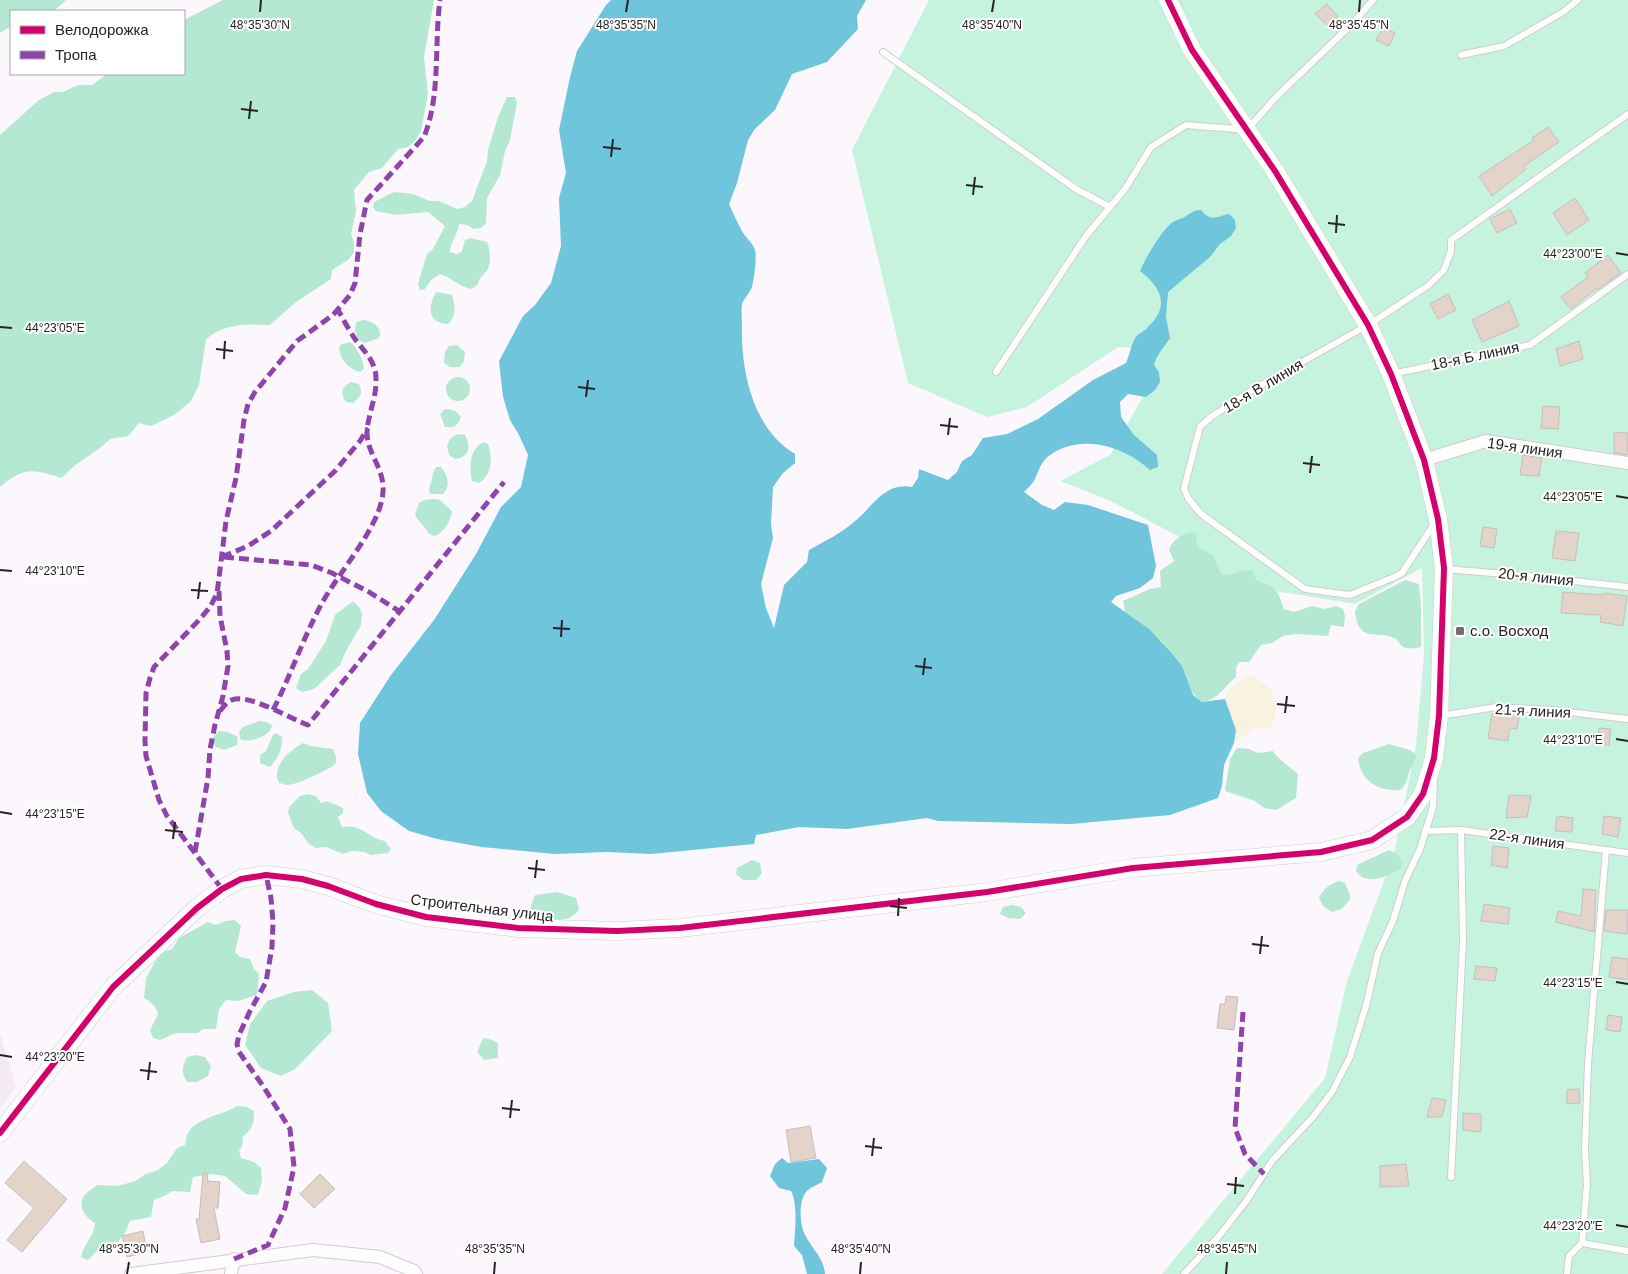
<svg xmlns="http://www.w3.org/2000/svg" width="1628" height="1274" viewBox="0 0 1628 1274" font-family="Helvetica,sans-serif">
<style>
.built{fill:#f5eaf4}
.green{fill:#c6f3de}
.forest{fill:#b4e8d2}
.sand{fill:#faf2e0}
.water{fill:#6fc5dc}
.building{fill:#e3d3c9;stroke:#c3bfc0}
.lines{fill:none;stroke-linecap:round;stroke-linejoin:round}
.lane-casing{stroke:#d0ccd0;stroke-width:8}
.street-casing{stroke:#d0ccd0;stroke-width:14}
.secondary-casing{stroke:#d0ccd0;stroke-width:19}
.lane{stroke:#fffeff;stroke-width:6}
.street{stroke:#fffeff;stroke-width:12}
.secondary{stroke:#fffeff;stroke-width:18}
.quiet{stroke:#8e44ad;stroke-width:5;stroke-dasharray:10 5;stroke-linecap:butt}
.cycleway-casing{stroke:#fff;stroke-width:9}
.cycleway{stroke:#d6006c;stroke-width:6}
.ticks{fill:none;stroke:#272327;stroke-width:2}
.poi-dot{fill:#726d72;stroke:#fff;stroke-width:2}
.labels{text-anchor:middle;stroke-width:4;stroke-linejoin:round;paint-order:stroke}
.street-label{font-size:15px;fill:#272327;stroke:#fff}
.poi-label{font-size:15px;fill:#272327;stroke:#fff;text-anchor:start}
.ticks-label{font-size:12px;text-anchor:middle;fill:#272327;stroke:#fff;stroke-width:4;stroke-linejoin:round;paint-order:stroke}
</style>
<rect width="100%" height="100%" fill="#fcf7fc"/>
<!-- built -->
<path class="built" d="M0,1032L16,1087L0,1108Z"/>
<!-- green -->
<path class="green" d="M929,0H1628V1274H1162L1325,1078L1347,981L1394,854L1416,746L1424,653L1422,568L1355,604L1262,589L1222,591L1178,536L1111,501L1060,481L1110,455L1145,393L1157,349L1118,347L1027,407L987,417L908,383L852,150Z"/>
<!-- forest -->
<path class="forest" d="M0,0H66L54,11H11V26L0,33Z
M223,0H434L424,57L428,94L421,131L415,141L408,147L398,149L382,168L369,172L354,190L356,211L351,234L354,242V252L348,260L332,270L331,279L296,302L270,325C246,324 226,323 206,339L199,385L191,401L174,415L151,426L139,423L128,436L110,439C95,455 77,460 62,478C33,469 24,466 0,487V135L39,100L54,92H63L78,85H92L107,74H184V20Z
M507,97H515L517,103L510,140L505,151L500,175L487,198L486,223L481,228L473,229L468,225L459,224C458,235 450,242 450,252L457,254L462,251L465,240L470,238L487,242C490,249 491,259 489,266C487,274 479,275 478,284L472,289C457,286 453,278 440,274L431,280L425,289L420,290L418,284L427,254L433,249L445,226L428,212L396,215L376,211L373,207L374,202L394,192L413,194L430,201H439L457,209L465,207L472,201L487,161L488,150L498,117Z
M436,292L452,295C455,306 457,315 448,324C428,323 427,308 436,292Z
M364,320C372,321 381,326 380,336L377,339L364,343L359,340L355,332L356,322Z
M350,342C357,347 364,361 364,369L361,372C351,371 336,357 340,345Z
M457,345L465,352L464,361L460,367H450L444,363L445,352L449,346Z
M446 389a12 12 0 1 1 24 0a12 12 0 1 1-24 0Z
M351,382L359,384C363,393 361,397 353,403L346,402C340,394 341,387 351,382Z
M445,409C452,409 457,411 461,417L459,422L454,427H445L440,414Z
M457,434L465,435C471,447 470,457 455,459L449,455L447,446L450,439Z
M484,442L488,444C493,458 492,475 479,483L472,481C469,468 469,448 484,442Z
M436,467H441C448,476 451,485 443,494H430L429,488C433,481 431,474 436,467Z
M434,499L440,500L452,511C451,521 444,532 435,536L428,533C425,525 419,523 415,515L419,503L424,500Z
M1196,532L1197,547L1213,555L1222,575C1234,575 1241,570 1253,570L1256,580C1276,587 1277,589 1284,609L1294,612L1312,606L1324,609L1337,606L1343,609L1345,616L1344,627L1331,625L1328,636L1296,634L1283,636L1272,643L1261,645L1249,662H1239L1236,668V677C1224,687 1218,700 1202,702C1186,690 1190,681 1181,666C1168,643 1145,627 1125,612L1123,601L1150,589L1161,587L1160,571L1174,561L1169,550C1173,538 1184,533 1196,532Z
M1405,580L1419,584L1421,606V647C1415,648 1407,650 1402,646C1401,645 1397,640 1396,639C1378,629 1358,645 1355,611L1359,604Z
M353,601L359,607L362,614L361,625L346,651L340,665L314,689L302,692L296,688L301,674L308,669L326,641L335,615Z
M259,721L266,722L272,725C271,737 250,742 241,740L239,732L243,727Z
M219,731L228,732L238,737L237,745L224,750L216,747L211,741L213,737Z
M276,733L282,737C283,749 278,758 270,767L260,763V755L266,751L273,735Z
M303,743L310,746L333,749C335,754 338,759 335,764C331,769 294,786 287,785C284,785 282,783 279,783C271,766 289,751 303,743Z
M1389,744L1410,750L1417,756L1409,772L1406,783L1401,790C1379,792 1360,781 1358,758L1363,753Z
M1237,748L1249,749L1258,753L1273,751C1280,761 1289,766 1298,774L1296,798L1276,810L1264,808L1255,801L1225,791L1230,759Z
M307,794L316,796L321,803L327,801L343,808V813L338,817L342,827C365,824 364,837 385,841L391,849L388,853L371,855L364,852L352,851L343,854L326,847L316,848L309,844L301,833L294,828L288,813L289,807L300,796Z
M1389,850C1398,854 1402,857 1402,867C1393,874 1375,883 1362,877C1360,876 1358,873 1356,871L1357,865Z
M752,860L760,863L762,873L756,880H743L736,874L737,868Z
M1339,881L1345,883L1351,898L1342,909L1332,912L1323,906L1319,898C1323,889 1330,884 1339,881Z
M557,892L576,898L579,910C567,925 552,919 535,916L530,909L535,895Z
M1012,905L1021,907L1026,913L1020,919L1008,918L1000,914L1003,907Z
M235,920L241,926L235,952L240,957L250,959L254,969L259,974L257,995L238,1001L226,1000L219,1009L216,1029H203L198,1033H176L160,1040L153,1038L150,1030L158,1014C156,1006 151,1002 144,998L146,978L160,953L172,949L179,938L208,922L216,925L225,921Z
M312,990L328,1003L332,1031L295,1069L281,1076L261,1068L245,1045L250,1024L267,1001L294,992Z
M483,1038L490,1039L498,1043V1058L484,1060L477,1052Z
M195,1055L205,1057L211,1066L208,1076L197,1082H187C181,1072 182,1067 187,1057Z
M237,1106L247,1107L254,1111C254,1123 253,1129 243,1136L242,1147L239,1150L241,1158L254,1162L261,1168L262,1180L258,1195L246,1194L225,1176L212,1174L193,1177L190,1192L172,1191L164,1196L154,1200L151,1217L130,1221L125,1233L118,1242L105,1243L88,1260L81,1257C84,1243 93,1239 95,1223C86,1218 77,1208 84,1196C87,1192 93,1188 97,1185L118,1186L135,1181L146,1174L158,1170L167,1163L177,1148L185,1145C186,1141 186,1136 188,1133C196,1118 223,1115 237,1106Z"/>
<!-- sand -->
<path class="sand" d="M1249,675C1274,685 1282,701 1272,726L1263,729L1256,728L1234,743L1236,730L1225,699C1229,686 1237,681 1249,675Z"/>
<!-- water -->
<path class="water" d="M611,0H866L857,16L858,29L827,62L792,74L775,110L755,129L748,140L737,183L729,204C733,213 737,222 742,231C745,237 753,243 755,250C757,257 754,280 752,287C750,293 744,298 742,304C741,311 742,320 742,327C741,372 753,429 795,454V463L783,473L773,487L771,524L773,538L761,584L766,608L774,628L784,585L807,562L809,550C825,541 842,533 855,521C873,507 884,482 912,487L918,478L919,469L948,480L957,472L962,461L972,455L983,438L1007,434L1038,419L1093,380L1126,363C1129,357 1132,341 1136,337C1139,333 1145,331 1148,327C1170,306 1162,288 1140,271C1145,259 1162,229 1173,222C1176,220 1180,219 1183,218C1190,214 1193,210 1201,210C1211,222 1215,217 1229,214L1235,220L1236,228L1231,236L1220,244L1210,257L1168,292L1166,317L1170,338C1164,348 1156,355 1154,365L1159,372L1160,382L1155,390L1146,397L1128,394L1120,402L1121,417L1134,435L1157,455L1158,467L1150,470C1124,446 1081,433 1050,455C1040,462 1039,471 1034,481C1031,485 1027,489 1024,492L1042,505L1054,510L1065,502L1088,505L1148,525L1156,566L1153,578L1140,588L1116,596L1111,602L1149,629L1171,652L1182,666L1193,695L1202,702L1225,699L1236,730L1234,743L1224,765L1222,786L1218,798L1170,815L1071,824L938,821L927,818L847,829L799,827L756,835L754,844L651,854L608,852L555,854L482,847L437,839L409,831L381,811L367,793L358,754L360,723L391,675L434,620L476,554L501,507L521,487L528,455L519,435L510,420L503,397L499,361L523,316L535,305L551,283L561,246L559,198L566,173L559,130L570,77L577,51L606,5Z
M782,1158L788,1163L819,1159L827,1168L822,1182C817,1185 809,1188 806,1192C798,1202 800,1225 805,1235C812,1249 824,1258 825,1274H807L802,1255L794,1246C795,1231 798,1204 791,1191L779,1188L770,1176L775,1164Z"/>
<!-- building -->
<path class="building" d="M1327,4L1338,17L1328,26L1315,14Z
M1383,27L1395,33L1389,46L1376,40Z
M1548,127L1559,142L1524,166L1526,169L1492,196L1479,176L1534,140L1532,138Z
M1575,198L1589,220L1567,235L1553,213Z
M1510,209L1517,223L1497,233L1490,219Z
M1608,255L1621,273L1597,290L1596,289L1571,309L1561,297L1588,277L1585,273Z
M1448,294L1456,310L1438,319L1430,304Z
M1509,301L1519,326L1482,342L1472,320Z
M1579,341L1583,359L1560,366L1556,349Z
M1543,406L1560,407L1558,429L1541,428Z
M1614,432L1628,433L1627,455L1614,453Z
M1523,455L1542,458L1539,476L1520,475Z
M1483,527L1497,529L1494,548L1480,546Z
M1556,531L1579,533L1575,561L1552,558Z
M1563,592L1603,595L1604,593L1627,596L1623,626L1600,622L1601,615L1561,613Z
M1492,714L1519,717L1517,729L1510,728L1508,741L1488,738Z
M1599,728L1611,729L1609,745L1597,744Z
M1509,795L1531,796L1527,817L1506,818Z
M1557,816L1573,818L1572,832L1555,831Z
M1604,816L1621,818L1618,837L1602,834Z
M1493,846L1509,848L1507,868L1491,865Z
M1583,889L1596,890L1594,932L1556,922L1558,911L1581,916Z
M1484,904L1510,908L1508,924L1481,921Z
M1606,910H1628L1627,934L1604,931Z
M1612,957L1628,959V980L1609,977Z
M1476,966L1497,968L1495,981L1474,979Z
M1226,996L1238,997L1234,1030L1217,1028L1220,1004H1225Z
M1608,1015L1622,1017L1620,1032L1606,1030Z
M1579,1089L1580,1103L1567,1104V1090Z
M1432,1098L1446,1100L1442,1117H1427Z
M1463,1113L1481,1114V1132L1463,1130Z
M810,1126L816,1158L791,1162L786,1130Z
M24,1161L67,1199L22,1252L7,1240L34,1208L5,1183Z
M1406,1164L1409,1186L1380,1187V1166Z
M203,1173H207L208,1181L220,1182L218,1208H214L220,1239L201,1243L196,1219H199Z
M320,1174L335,1189L314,1208L300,1194Z
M143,1231L147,1252L127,1257L122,1236Z"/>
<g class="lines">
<!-- lane casing -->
<g class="lane-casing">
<path id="lane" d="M883,52L1076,189L1110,207
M1461,55L1504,46L1563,12L1578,0
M996,372L1086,236L1125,189L1151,147L1186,125L1247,130L1276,97L1353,23L1373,0
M1392,374L1530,345L1628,274
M1434,524L1402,573L1392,578L1350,595L1305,589L1201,514L1188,498L1184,488L1200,427L1211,417L1249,392L1368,325L1429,285L1444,270L1451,251V240L1628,114
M1445,569L1529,576L1628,587
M1440,716L1496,707L1551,710L1628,719
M1425,831L1461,830L1628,853
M1451,1177L1463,941L1461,830
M1582,1243L1587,1184L1585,1151L1588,1063L1606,850
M1184,1274L1219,1236L1247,1200L1272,1161L1313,1117L1332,1092L1350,1057L1366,1006L1378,953L1393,921L1405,881L1420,849L1433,807L1434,782
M1567,1274L1569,1256L1582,1243L1628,1251"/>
</g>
<!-- street casing -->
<g class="street-casing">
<path id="street" d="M1424,460L1486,441L1628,463
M131,1274L313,1250L380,1257L414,1271L416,1274
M231,1274L234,1259"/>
</g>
<!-- secondary casing -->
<g class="secondary-casing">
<path id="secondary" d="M0,1133L113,987L197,908L222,889L241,879L266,875L302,879L328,886L376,904L426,917L518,928L617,931L680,928L987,892L1133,868L1321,852L1372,840L1407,817L1423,794L1434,758L1439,716L1444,568L1438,519L1424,460L1391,374L1368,325L1275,171L1192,50L1168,0"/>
</g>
<!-- lane -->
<use href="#lane" class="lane"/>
<!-- street -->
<use href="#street" class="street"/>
<!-- secondary -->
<use href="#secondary" class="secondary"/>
<!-- quiet -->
<path class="quiet" d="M222,557L248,546L271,531L335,471L360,441L368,428
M224,557L311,565L332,573L369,592L399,611
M273,710C291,675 303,638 322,603C338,574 376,531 382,499C388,471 368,457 367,434C367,416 377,398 376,378C376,362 364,351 355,339C349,330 343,319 338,310
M220,711C224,706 228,700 235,699C253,696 289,718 308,725L504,482
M195,852L208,778L210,749L215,725L223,696L228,666L227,651L220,616L219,591
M222,889L167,816L159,800L146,756L145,741L146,693L150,678L154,667L200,619L210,607L217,594L226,521L236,478L244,420L248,404L255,392L297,341L333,315L350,295L355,283L360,234L367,200L424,137C441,95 434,45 440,0
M1243,1012L1235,1128L1245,1154L1264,1174
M234,1259L268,1245L285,1208L294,1167L290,1129L263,1086L239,1052L237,1044L239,1035L250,1011L266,982L272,947L273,922L271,898L266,875"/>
<!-- cycleway casing -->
<g class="cycleway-casing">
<path id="cycleway" d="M0,1133L113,987L197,908L222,889L241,879L266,875L302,879L328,886L376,904L426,917L518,928L617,931L680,928L987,892L1133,868L1321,852L1372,840L1407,817L1423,794L1434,758L1439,716L1444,568L1438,519L1424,460L1391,374L1368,325L1275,171L1192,50L1168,0"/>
</g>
<!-- cycleway -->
<use href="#cycleway" class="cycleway"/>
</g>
<!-- ticks -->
<path class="ticks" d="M260,12L261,0M626,12L628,0M992,12L994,0M1359,12L1360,0M241,109L258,111M249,119L251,101M603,147L621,149M611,157L613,139M966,185L983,187M973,195L975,177M1328,223L1345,225M1336,233L1337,215M1616,253L1628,255M0,327L12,328M216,349L233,351M224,359L225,341M578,387L595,389M586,397L588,380M940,425L958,427M948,435L950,418M1303,463L1320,465M1310,473L1312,456M1616,496L1628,498M0,570L12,571M191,590L208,591M198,599L200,582M553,628L570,629M561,637L562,620M915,666L932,668M923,675L925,658M1277,704L1295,706M1285,713L1287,696M1616,739L1628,741M0,812L12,814M165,830L183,832M173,839L175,822M528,868L545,870M535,878L537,860M890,906L907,908M898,916L899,898M1252,944L1269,946M1260,954L1262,936M1616,982L1628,984M0,1055L12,1057M140,1070L157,1072M148,1080L150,1062M502,1108L520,1110M510,1118L512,1100M865,1146L882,1148M872,1156L874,1138M1227,1184L1244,1186M1235,1194L1236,1177M1616,1225L1628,1227M127,1274L129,1262M494,1274L495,1262M860,1274L861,1262M1226,1274L1227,1262"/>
<!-- markers -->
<rect class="poi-dot" x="1455" y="626" width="10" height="10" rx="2.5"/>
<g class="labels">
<!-- street labels -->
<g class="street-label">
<text transform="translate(1475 356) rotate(-12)" y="5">18-я Б линия</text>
<text transform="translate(1263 386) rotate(-31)" y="5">18-я В линия</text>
<text transform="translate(1525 448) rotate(8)" y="5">19-я линия</text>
<text transform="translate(1536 577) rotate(6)" y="5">20-я линия</text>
<text transform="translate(1533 711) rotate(3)" y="5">21-я линия</text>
<text transform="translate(1527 839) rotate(8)" y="5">22-я линия</text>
<text transform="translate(482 908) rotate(7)" y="5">Строительная улица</text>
</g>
<!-- poi labels -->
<g class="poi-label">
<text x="1470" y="636">с.о. Восход</text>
</g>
</g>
<g class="ticks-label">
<text x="260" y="29">48°35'30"N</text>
<text x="626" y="29">48°35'35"N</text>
<text x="992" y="29">48°35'40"N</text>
<text x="1359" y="29">48°35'45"N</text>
<text x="1573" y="258">44°23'00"E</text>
<text x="55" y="332">44°23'05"E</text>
<text x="1573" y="501">44°23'05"E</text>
<text x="55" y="575">44°23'10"E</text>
<text x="1573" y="744">44°23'10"E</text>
<text x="55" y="818">44°23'15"E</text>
<text x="1573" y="987">44°23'15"E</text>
<text x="55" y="1061">44°23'20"E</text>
<text x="1573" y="1230">44°23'20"E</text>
<text x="129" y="1253">48°35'30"N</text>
<text x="495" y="1253">48°35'35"N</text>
<text x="861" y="1253">48°35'40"N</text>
<text x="1227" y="1253">48°35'45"N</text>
</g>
<!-- legend -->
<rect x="10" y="10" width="175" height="65" fill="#ffffff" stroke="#a9a7a9"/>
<rect x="20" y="26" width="25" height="8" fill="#d6006c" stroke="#a9a7a9"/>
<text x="55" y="35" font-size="15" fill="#272327">Велодорожка</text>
<rect x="20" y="51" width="25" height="8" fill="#8e44ad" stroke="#a9a7a9"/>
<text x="55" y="60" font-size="15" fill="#272327">Тропа</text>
</svg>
